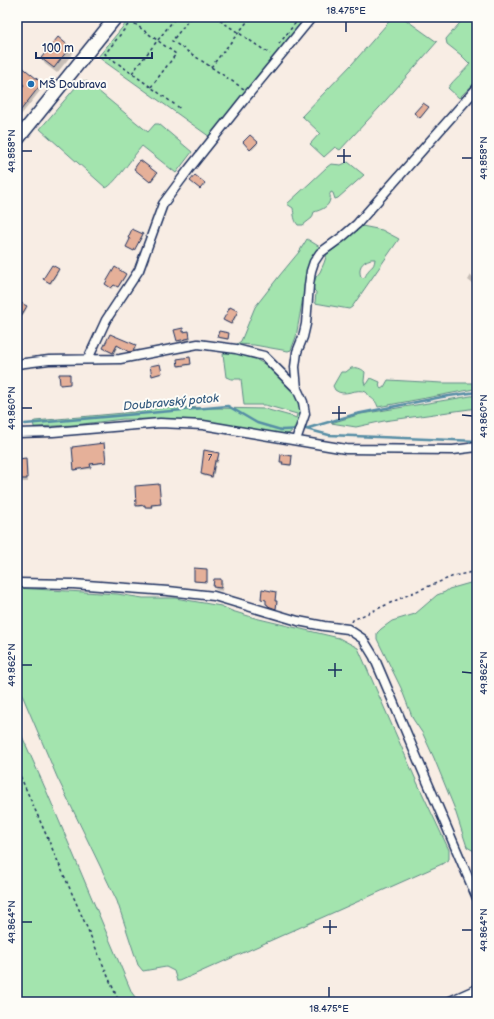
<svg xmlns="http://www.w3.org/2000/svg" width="494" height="1019" viewBox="0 0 494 1019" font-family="'Balsamiq Sans',sans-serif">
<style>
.green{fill:#a3e4ae;stroke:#5f8a86;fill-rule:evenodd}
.shadow{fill:#0003}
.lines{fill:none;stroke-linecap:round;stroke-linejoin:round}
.stream{stroke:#558da5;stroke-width:2.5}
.building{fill:#e5b099;stroke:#1b2f5e}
.street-casing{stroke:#1b2f5e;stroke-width:11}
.secondary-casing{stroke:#1b2f5e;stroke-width:15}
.path{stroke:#1b2f5e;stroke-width:1.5;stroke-dasharray:3 3;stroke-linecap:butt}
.street{stroke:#fdfcf7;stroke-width:8}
.secondary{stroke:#fdfcf7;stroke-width:12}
.ticks{fill:none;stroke:#1b2f5e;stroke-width:1.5}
.poi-dot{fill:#1f6fb2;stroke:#fdfcf7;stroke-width:1.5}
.labels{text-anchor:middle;stroke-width:4;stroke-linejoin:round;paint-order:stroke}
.number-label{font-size:9px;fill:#4e4f6d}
.poi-label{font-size:11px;fill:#1b2f5e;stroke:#fdfcf7;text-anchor:start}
.water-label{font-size:12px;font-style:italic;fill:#385e82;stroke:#fdfcf7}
.neatline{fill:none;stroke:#1b2f5e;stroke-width:1.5}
.ticks-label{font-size:10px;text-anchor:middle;fill:#1b2f5e}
</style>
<rect width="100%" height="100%" fill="#f8ede4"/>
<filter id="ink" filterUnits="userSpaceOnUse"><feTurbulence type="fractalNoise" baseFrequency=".025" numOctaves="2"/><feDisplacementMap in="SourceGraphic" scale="8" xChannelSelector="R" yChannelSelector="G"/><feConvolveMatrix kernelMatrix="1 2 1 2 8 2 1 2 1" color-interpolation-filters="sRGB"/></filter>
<g filter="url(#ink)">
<!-- green -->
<path class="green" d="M131,17H298L304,21L210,137L98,57Z
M393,17H402L437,42L379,108L340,150L335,147L324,157L310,144L320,133L302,116L352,64Z
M465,17H477V81L459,98L448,88C454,79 463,73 470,64L461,55L447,44L446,39Z
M81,81H86L148,132L155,124H159L192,152L176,173L142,146C134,155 115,184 106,188L40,129Z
M348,162L364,175L338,198L335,199L333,193L331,192C328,198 331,192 330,199C329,207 321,210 314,212L312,218L303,225H298C294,221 294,214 293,208L287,204L310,183L327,167L331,164L341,165Z
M362,226L382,230L399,239L352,307L349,309L315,303L316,292L314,290L313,285L316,277L320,272L324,263L327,254L337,247L357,228ZM371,259H375C374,269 370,266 367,273C366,275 365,277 364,278L361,277C358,268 361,262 371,259Z
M307,239L320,247L314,255L307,274L296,337L291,350L288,351L254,345L237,344L241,341L255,307L280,275L299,252Z
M234,352L254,357L257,360L270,367L295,388L302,410L297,424L290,433L284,435L266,433L254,429L198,420L123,419L74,425L36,427H34L33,422L35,421L135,412L152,409L169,407L265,409L294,417L296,418L297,414L265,405H244L241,379H231L226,377L223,354L225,353Z
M351,368C356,367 361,368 365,372L364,381L365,385L367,384L371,378L380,382C379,385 379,387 381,389L384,387L388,380L442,383H473L474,389L378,407C376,401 374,400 370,397C368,396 368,393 366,392C356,387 345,398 335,390L333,386L341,372H346Z
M477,395V408L384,421L356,427L331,423L361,414Z
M477,581V851H474L467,847L454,807L434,758L423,734L413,719L401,688L377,639V633L381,629L392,621L415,614L437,595L445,592L449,589Z
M17,588L117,594L143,598H175L221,606L232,611L255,618L339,638L358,648L416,780L449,850V859L442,864L180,981H177L174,971L166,967L143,971L138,965L117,901L57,777L17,683Z
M17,725L46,790L132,993L139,1002H17Z"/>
<!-- shadow -->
<path class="shadow" d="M58,39L70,48L73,53L57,73L45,64L42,59Z
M21,68L41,84L43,87L21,115L17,112V95L24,86L20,82L18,79L17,73Z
M428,108V109L421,118L416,114Z
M257,143L258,144L252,150L245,144Z
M135,170L156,174L157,175L151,182Z
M142,234L143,236L134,251L127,248V247L130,239L129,238Z
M17,266L20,268L17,273Z
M58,269L59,271L51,284L45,280L44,279Z
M125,275L126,276L118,288L115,285L112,289L106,284Z
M471,275L476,280L473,284L468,280Z
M17,303L26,307L27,308L22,317L17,314Z
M237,312L238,313L232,325L225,322L224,320Z
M182,329L184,332H188L191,341L179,343L178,340Z
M229,334V335L228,340L219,338V337Z
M110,335L135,346L136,348L134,353H131L118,346L114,354L105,350L104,348Z
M190,360L191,365L179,367V366Z
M160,366L162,374L153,376V375Z
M104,444L106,463L90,465L91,469L76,470L75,469Z
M218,453L219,455L218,463H216L213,478L203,476L202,474Z
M291,457L292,458L291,466L284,465V463L281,462Z
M25,459L27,462L28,482H22L21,479L20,460Z
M159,485L161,505L151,506L152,508H147L146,506L138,507L137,505Z
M207,570V582H196L195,581Z
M221,580L223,583L222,591L216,590L214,587Z
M275,592L276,594L275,602L277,603L276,609L270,607L267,604V600H263L262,599Z"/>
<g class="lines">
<!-- stream -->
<path class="stream" d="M25,424L228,406L257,423L281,430L305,429L356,414L442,397L477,392
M306,429L329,435L477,441"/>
</g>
<!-- building -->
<path class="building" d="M58,37L70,47L54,68L41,58Z
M21,66L42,83L17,115V93L24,85L17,79V71Z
M423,103L429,107L420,118L414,113Z
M250,135L258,142L250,150L243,142Z
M140,160L157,173L150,182L134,169Z
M195,175L205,183L200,189L190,181Z
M132,229L143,234L134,251L126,247L130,239L128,238Z
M52,265L59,269L50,283L43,279Z
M115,267L126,274L118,287L114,285L111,288L105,284Z
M17,301L27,306L21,316L17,314Z
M230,307L238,311L231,324L223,320Z
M183,328V332L189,331L190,338L177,341L174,330Z
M219,331L229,333L228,339L217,337Z
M110,334L136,345L133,351L129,352L117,345L113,353L103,348Z
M190,357L191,364L178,366L177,359Z
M160,364L162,373L152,376L150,366Z
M59,374H70V384L60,385Z
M104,443L106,462L90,464L91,467L74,470L72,447Z
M204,450L219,453L217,461H215L212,477L201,474Z
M281,454L292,456L291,465L282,464L283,462H280Z
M26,458L27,479H20L18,459Z
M159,484L161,504L151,505L152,507H145V505L136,506L135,486Z
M194,568L207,569V582L194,581Z
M214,579H221V588L213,587Z
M262,589L276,592L275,601H277L276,609L268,606V605L266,604V600L261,599Z"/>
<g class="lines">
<!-- street casing -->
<g class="street-casing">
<path id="street" d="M88,359L106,320L139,270L163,204L189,169L243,101L312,17
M17,364L49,360L120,359L198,344L236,349L264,356L297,389L303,402L305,414L296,440
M297,389L295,367L297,352L303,337L306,324L309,285L311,271L314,262L320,253L342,237L357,224L477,88
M17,433L53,432L160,423L203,425L346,449L453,450L477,447
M17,583L73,584L168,591L214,596L298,621L324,626L348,629L363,639L374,657L477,898
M448,1002L477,989"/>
</g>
<!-- secondary casing -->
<g class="secondary-casing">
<path id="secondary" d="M17,140L116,17"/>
</g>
<!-- path -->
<path class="path" d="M191,17L172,41L244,89
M215,17L270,54
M279,44L297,21L292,17
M211,67L251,17
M132,73L176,17
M151,87L176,54L131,21L105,54L181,109
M352,622L353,620L412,593L454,576L477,571
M18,771L85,923L119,1002"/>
<!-- street -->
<use href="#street" class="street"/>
<!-- secondary -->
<use href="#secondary" class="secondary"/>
</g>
</g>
<!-- ticks -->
<path class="ticks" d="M346,32V22M22,151H32M337,156H351M462,158H472M344,163V149M22,408H32M332,413H346M462,415L472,416M339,420V406M22,665H32M328,670H342M462,672L472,673M335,677V663M22,922H32M323,927H337M462,930H472M330,934V920M329,997V987"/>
<!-- markers -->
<circle class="poi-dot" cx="31" cy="84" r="4"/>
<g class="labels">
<!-- number labels -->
<g class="number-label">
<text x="210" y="461">7</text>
</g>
<!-- poi labels -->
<g class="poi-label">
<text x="39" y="88">MŠ Doubrava</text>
</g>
<!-- water labels -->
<g class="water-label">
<text transform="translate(171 402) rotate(-5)" y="4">Doubravský potok</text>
</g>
</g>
<!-- margin -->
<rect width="494" height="1019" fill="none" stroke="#fdfcf7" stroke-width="44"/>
<!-- scale -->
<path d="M36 52v6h116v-6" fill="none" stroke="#1b2f5e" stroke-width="2"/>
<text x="42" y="52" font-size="12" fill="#1b2f5e" stroke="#fdfcf7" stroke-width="3" paint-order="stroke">100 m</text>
<rect x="22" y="22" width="450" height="975" class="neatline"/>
<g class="ticks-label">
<text x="346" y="14">18.475°E</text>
<text transform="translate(11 151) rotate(-90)" y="4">49.858°N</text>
<text transform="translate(483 158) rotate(-90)" y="4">49.858°N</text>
<text transform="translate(11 408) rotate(-90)" y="4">49.860°N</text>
<text transform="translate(483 416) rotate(-90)" y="4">49.860°N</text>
<text transform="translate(11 665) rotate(-90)" y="4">49.862°N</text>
<text transform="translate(483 673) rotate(-90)" y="4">49.862°N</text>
<text transform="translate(11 922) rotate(-90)" y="4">49.864°N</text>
<text transform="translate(483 930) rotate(-90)" y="4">49.864°N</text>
<text x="329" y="1012">18.475°E</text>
</g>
</svg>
